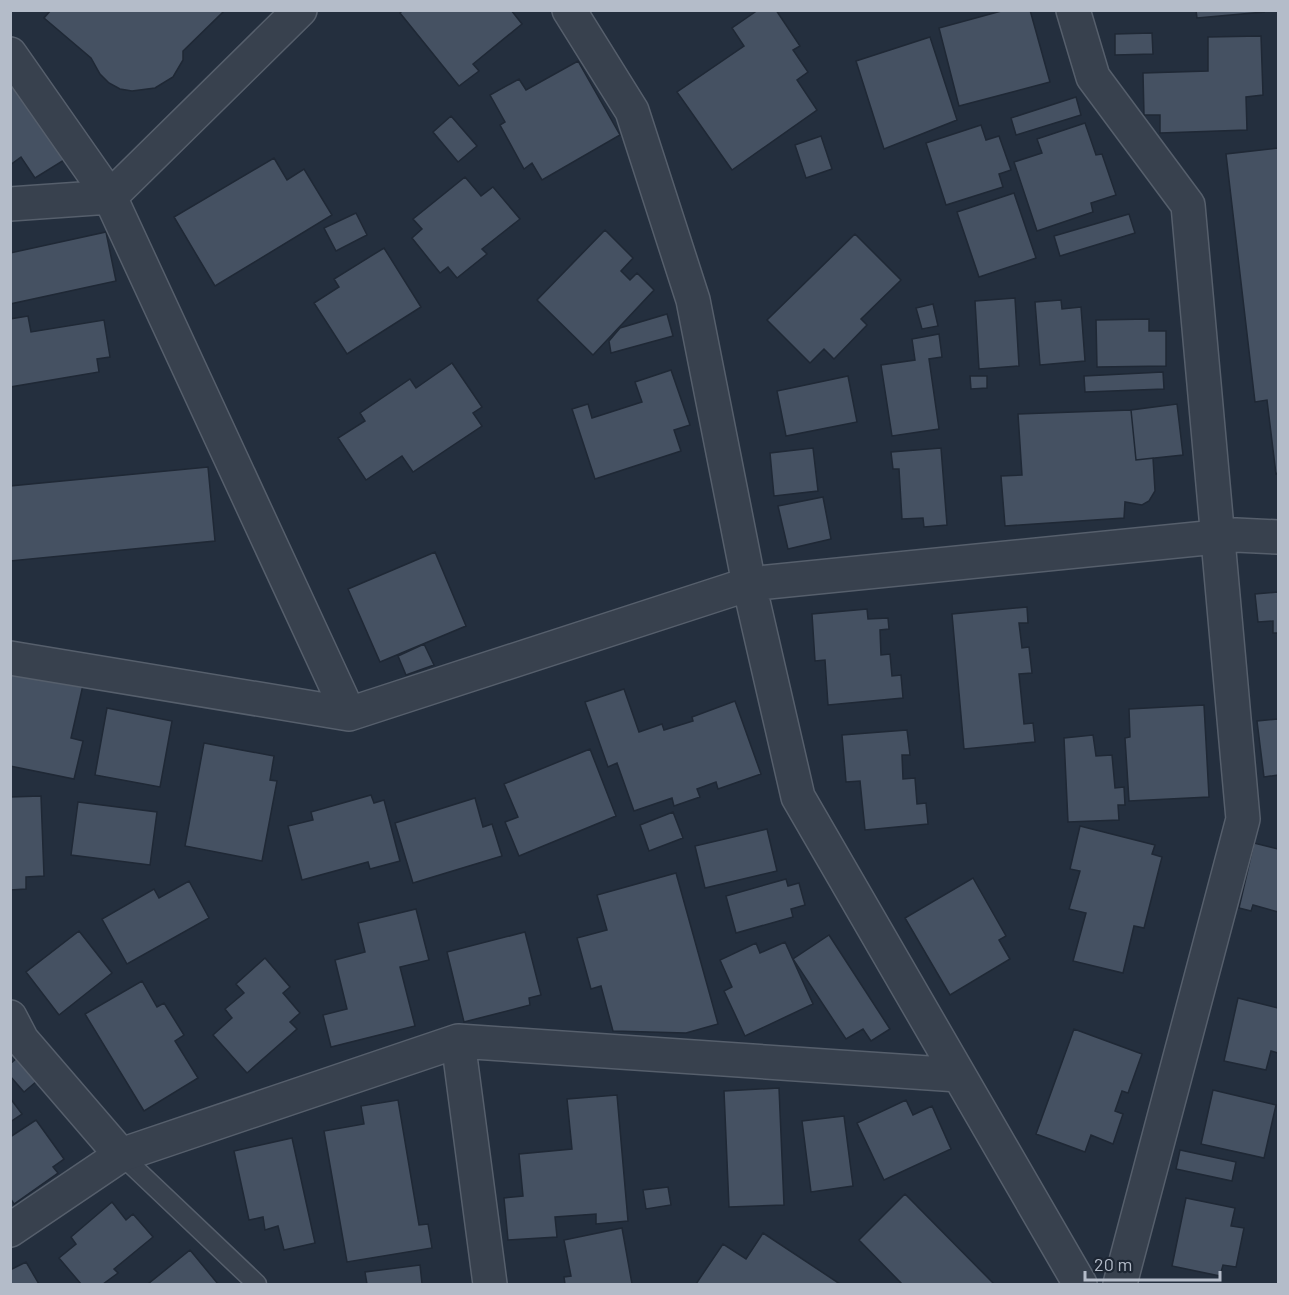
<svg xmlns="http://www.w3.org/2000/svg" width="1289" height="1295" viewBox="0 0 1289 1295" font-family="Barlow,sans-serif">
<style>
.building{fill:#455162;stroke:#1f2835;stroke-width:1.5}
.lines{fill:none;stroke-linecap:round;stroke-linejoin:round}
.lane-casing{stroke:#565f6c;stroke-width:21}
.street-casing{stroke:#565f6c;stroke-width:36}
.lane{stroke:#38414e;stroke-width:18}
.street{stroke:#38414e;stroke-width:33}
</style>
<rect width="100%" height="100%" fill="#242f3e"/>
<!-- building -->
<path class="building" d="M51,10H222L223,12L183,51V60L173,77L155,88L132,91L120,89L109,83L100,74L91,58L44,18Z
M403,10H511L522,24L473,64L479,71L459,86L400,13Z
M758,10H776L800,46L793,50L808,72L797,80L817,110L732,170L677,92L744,46L732,28Z
M1005,10H1030L1050,82L959,106L939,28Z
M1196,10H1263L1264,12L1197,18Z
M1152,33L1153,54L1115,55V34Z
M1261,36L1263,95L1246,97L1247,130L1160,133V115H1144L1143,73L1208,71V37Z
M930,37L957,120L884,149L856,61Z
M578,61L620,135L542,180L532,163L524,169L500,125L505,122L490,95L519,79L526,90Z
M20,81L69,157L35,178L21,157L10,165V87Z
M1076,97L1081,115L1016,135L1011,118Z
M451,116L477,146L458,162L433,132Z
M1085,123L1096,155L1102,154L1116,195L1091,203L1093,212L1037,231L1014,162L1042,153L1037,139Z
M981,125L986,140L999,136L1011,170L999,174L1003,187L946,205L926,143Z
M821,136L832,169L806,178L795,145Z
M1278,148V473L1276,474L1267,400L1255,402L1226,154Z
M274,158L287,180L304,169L332,215L215,286L174,217Z
M465,177L481,196L493,187L520,219L482,249L487,254L457,278L448,267L440,273L412,238L422,229L413,219Z
M1014,193L1036,258L979,277L957,212Z
M356,213L367,235L336,251L324,228Z
M1129,214L1135,233L1060,256L1054,236Z
M605,230L633,258L621,271L630,280L637,273L654,290L593,355L537,300Z
M106,232L116,281L10,304V253Z
M855,234L901,280L861,319L867,325L834,359L824,349L810,363L767,320Z
M384,248L421,307L347,354L314,303L339,287L334,279Z
M1015,298L1019,366L979,369L975,301Z
M1061,300L1062,309L1081,307L1085,361L1040,365L1035,302Z
M933,304L938,326L922,329L916,308Z
M667,314L673,336L611,353L609,341L620,328Z
M28,316L31,332L104,320L110,357L97,359L99,372L10,387V319Z
M1149,319V331H1166V366L1097,367L1096,320Z
M939,334L942,357L929,359L939,429L892,436L881,365L915,360L912,339Z
M452,363L482,407L473,413L482,426L413,472L402,456L366,480L338,438L365,421L360,413L410,379L416,388Z
M671,370L690,425L674,430L681,451L595,479L572,409L588,404L592,418L642,402L635,382Z
M1163,372L1164,389L1085,392L1084,376Z
M848,376L857,422L786,436L777,391Z
M970,376H987V388L971,389Z
M1177,404L1183,455L1136,460L1131,410Z
M1131,410L1136,460L1153,458L1155,491L1149,501L1142,505L1125,502L1124,518L1005,526L1001,476L1022,475L1018,414Z
M813,448L818,491L774,496L770,453Z
M941,448L947,525L924,527L923,518L902,519L899,469H893L891,452Z
M208,467L215,541L10,561V486Z
M823,497L831,539L788,549L778,506Z
M435,552L466,626L380,662L348,589Z
M1278,592V633H1273V621L1258,622L1255,594Z
M1027,607L1028,623H1019L1022,648L1029,647L1032,673L1019,674L1024,724L1033,723L1035,742L964,749L952,614Z
M867,609L868,619L888,618L889,629L880,630L881,655L890,654L892,676L901,675L903,698L828,705L825,660L815,661L812,614Z
M424,644L434,665L406,675L398,656Z
M10,670L83,685L71,738L83,741L74,779L10,766Z
M624,689L639,732L662,724L664,730L693,721L692,717L735,701L761,774L718,789L716,782L697,789L700,797L674,806L672,798L634,811L617,763L608,767L585,702Z
M1204,705L1209,797L1129,801L1125,738L1130,737L1129,709Z
M107,708L172,721L160,787L95,775Z
M1278,719V775L1264,777L1257,721Z
M907,730L910,755H902L903,779L915,778L917,804L926,803L928,824L865,830L860,781L846,782L842,735Z
M1093,735L1096,756L1112,755L1115,788L1124,787L1125,805H1118L1119,820L1068,822L1064,738Z
M204,743L274,756L270,780L277,781L262,861L185,846Z
M590,749L616,816L519,856L505,822L518,817L504,784Z
M371,795L374,803L384,800L400,861L370,869L368,862L302,880L288,826L313,820L311,812Z
M41,796L44,876L26,877V889L10,890V797Z
M475,798L483,827L492,824L502,856L413,883L395,823Z
M78,802L157,812L150,865L71,855Z
M673,812L683,838L649,851L640,825Z
M1080,826L1155,845L1152,854L1162,857L1144,928L1134,926L1123,973L1073,961L1086,913L1069,909L1080,871L1070,869Z
M767,829L777,871L705,888L695,846Z
M1254,843L1278,849V912L1253,905L1251,911L1239,908Z
M676,873L718,1024L686,1033L613,1031L601,986L591,989L577,938L607,930L597,895Z
M973,878L1006,936L999,940L1010,959L950,995L905,918Z
M786,879L788,886L799,883L805,905L791,909L793,917L736,933L726,896Z
M189,881L209,918L127,964L102,919L154,889L159,898Z
M416,909L429,960L400,967L415,1026L331,1047L323,1015L347,1009L335,960L365,952L358,923Z
M79,931L112,973L59,1015L26,972Z
M525,932L541,995L529,998L530,1005L464,1022L447,952Z
M829,935L890,1029L871,1041L863,1029L846,1039L793,959Z
M785,942L813,1004L745,1036L724,991L732,987L720,960L756,943L760,953Z
M265,958L290,987L283,993L300,1013L290,1022L297,1029L247,1073L213,1035L232,1018L225,1009L244,993L236,984Z
M142,981L157,1007L164,1003L184,1035L175,1041L198,1078L144,1111L85,1014Z
M1238,998L1278,1008V1053L1271,1051L1266,1070L1224,1061Z
M1074,1029L1142,1054L1128,1093L1122,1091L1115,1111L1123,1114L1113,1144L1091,1135L1085,1152L1036,1134Z
M17,1058L37,1081L24,1092L10,1076V1064Z
M779,1088L784,1205L729,1207L724,1091Z
M1213,1090L1276,1105L1264,1158L1201,1144Z
M617,1095L628,1221L596,1224V1214L555,1217L557,1237L508,1240L504,1198L523,1196L519,1154L572,1149L567,1099Z
M10,1098L22,1114L10,1122Z
M398,1100L419,1225L428,1224L432,1248L347,1262L324,1131L364,1124L361,1106Z
M906,1100L913,1115L932,1106L951,1149L884,1180L857,1123Z
M844,1116L853,1186L811,1192L802,1121Z
M36,1120L64,1159L53,1167L58,1173L14,1204L10,1198V1137Z
M292,1138L315,1243L284,1250L278,1226L265,1230L263,1217L249,1220L234,1151Z
M1180,1150L1236,1162L1232,1181L1176,1169Z
M668,1187L671,1205L646,1209L643,1190Z
M905,1194L994,1284H902L859,1240Z
M1186,1198L1235,1208L1231,1226L1244,1228L1236,1267L1223,1265L1220,1276L1172,1266Z
M112,1202L126,1220L133,1214L153,1237L114,1269L118,1273L103,1284H81L59,1258L76,1244L71,1237Z
M622,1228L632,1284H565L564,1277L571,1276L564,1240Z
M763,1233L840,1284H696L723,1244L746,1259Z
M190,1250L218,1284H148Z
M26,1262L39,1284H10V1270Z
M420,1265L422,1284H367L365,1272Z"/>
<g class="lines">
<!-- lane casing -->
<g class="lane-casing">
<path id="lane" d="M121,1155L257,1284"/>
</g>
<!-- street casing -->
<g class="street-casing">
<path id="street" d="M569,10L632,111L693,300L749,584L798,797L1080,1284
M1073,10L1093,77L1188,205L1243,819L1120,1284
M10,54L110,197L349,714
M10,204L110,197L300,10
M10,658L349,714L749,584L1236,535L1278,537
M10,1017L22,1040L121,1155
M458,1041L490,1284
M10,1230L121,1155L458,1041L958,1075"/>
</g>
<!-- lane -->
<use href="#lane" class="lane"/>
<!-- street -->
<use href="#street" class="street"/>
</g>
<!-- border -->
<rect width="1289" height="1295" fill="none" stroke="#b4bcc9" stroke-width="24"/>
<!-- scale -->
<path d="M1085 1271v9h135v-9" fill="none" stroke="#b4bcc9" stroke-width="3"/>
<text x="1094" y="1271" font-size="18" fill="#b4bcc9" stroke="#1d2633" stroke-width="4.5" paint-order="stroke">20 m</text>
</svg>
